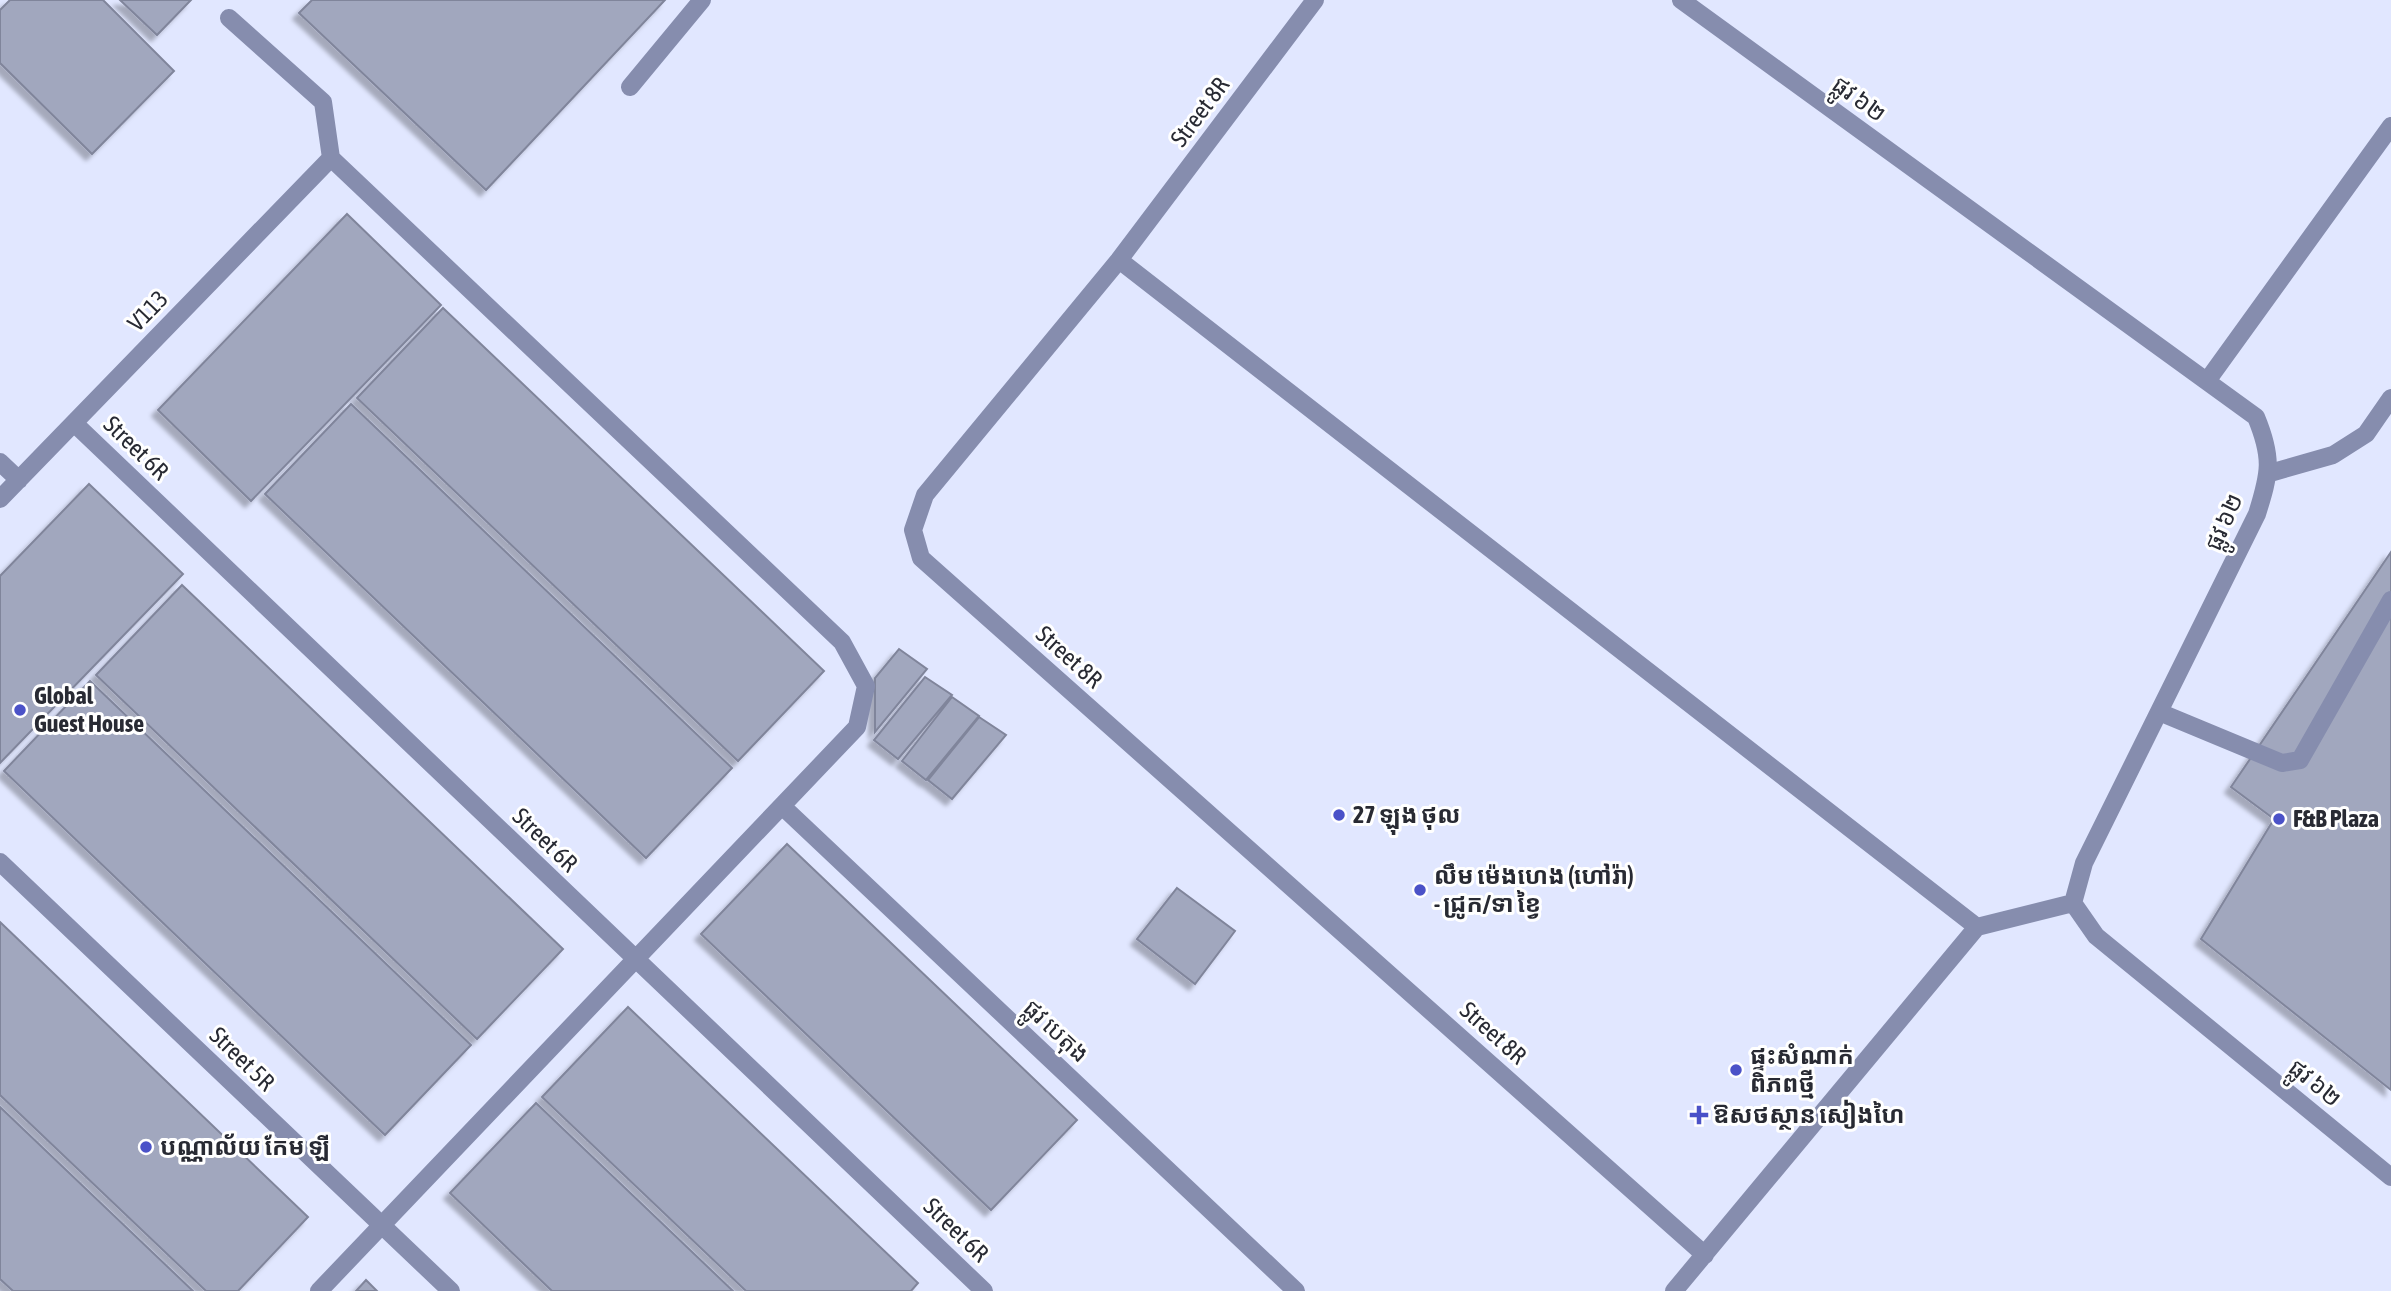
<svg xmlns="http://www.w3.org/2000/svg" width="2391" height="1291" viewBox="0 0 2391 1291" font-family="'Asap Condensed','Noto Sans Khmer',sans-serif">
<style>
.building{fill:#a1a7be;stroke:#80859b;stroke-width:2;filter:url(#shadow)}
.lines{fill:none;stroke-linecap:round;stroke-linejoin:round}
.minor{stroke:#868dae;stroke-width:18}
.poi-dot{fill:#4b52c8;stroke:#fff;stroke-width:2.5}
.labels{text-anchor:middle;stroke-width:6;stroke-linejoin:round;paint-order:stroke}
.street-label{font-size:24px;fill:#282a33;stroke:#fff}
.poi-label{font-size:24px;font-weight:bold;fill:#282a33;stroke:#fff;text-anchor:start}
</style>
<defs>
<filter id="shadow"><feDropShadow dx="-6" dy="6" stdDeviation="2" flood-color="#0004"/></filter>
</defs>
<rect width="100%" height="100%" fill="#e1e7ff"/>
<!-- building -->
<path class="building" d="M10,0H103L174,71L92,154L0,63V10Z
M120,0H191L157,35Z
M312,0H665L486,190L299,13Z
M347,214L441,305L251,501L158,410Z
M443,308L824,671L738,761L357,398Z
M351,404L732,768L646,858L265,494Z
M89,484L183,574L0,763V576Z
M2391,552V1090L2201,939L2274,819L2231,787Z
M182,585L563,949L477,1039L96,675Z
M899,649L927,669L875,732V678Z
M925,677L952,695L898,759L874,740Z
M90,681L471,1045L385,1135L4,771Z
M952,697L979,716L926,780L902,761Z
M979,717L1006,735L952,799L928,780Z
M787,844L1077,1120L991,1210L701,934Z
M1177,888L1235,931L1195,984L1137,939Z
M0,922L308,1217L238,1291H206L0,1095Z
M628,1007L918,1283L911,1291H746L542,1097Z
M536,1103L733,1291H552L450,1193Z
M0,1107L193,1291H13L0,1279Z
M366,1280L377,1291H356Z"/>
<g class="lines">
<!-- minor -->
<path class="minor" d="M1315,0L1119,260L925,495L913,530L921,558L1705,1255
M1681,0L2256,417C2273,458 2270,473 2257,514L2084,863L2073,903
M229,18L323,102L331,158L842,642L866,686L857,727L319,1291
M630,87L702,0
M1119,260L1977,927
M2207,381L2391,126
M74,423L984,1291
M0,462L19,480
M2270,473L2333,455L2366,434L2391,398
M0,499L331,158
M2159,712L2282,763L2300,760L2391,600
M782,806L1296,1291
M0,862L451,1291
M2073,903L2096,936L2391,1177
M1674,1291L1977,927L2073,903"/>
</g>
<!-- markers -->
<g class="poi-dot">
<circle cx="20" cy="710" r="7"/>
<circle cx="1339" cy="815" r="7"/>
<circle cx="2279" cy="819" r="7"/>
<circle cx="1420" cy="890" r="7"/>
<circle cx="1736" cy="1070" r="7"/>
<path d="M1695.5 1104.5h7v7h7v7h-7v7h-7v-7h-7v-7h7z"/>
<circle cx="146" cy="1147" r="7"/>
</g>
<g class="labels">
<!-- street labels -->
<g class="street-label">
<text transform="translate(1859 99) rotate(36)" y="8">ផ្លូវ ៦២</text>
<text transform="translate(1200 112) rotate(-53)" y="8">Street 8R</text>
<text transform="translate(148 311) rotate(-46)" y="8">V113</text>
<text transform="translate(136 448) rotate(44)" y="8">Street 6R</text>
<text transform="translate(2224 522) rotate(-66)" y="8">ផ្លូវ ៦២</text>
<text transform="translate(1069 657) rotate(42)" y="8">Street 8R</text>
<text transform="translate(545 840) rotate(44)" y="8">Street 6R</text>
<text transform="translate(1056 1031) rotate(43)" y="8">ផ្លូវ បេតុង</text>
<text transform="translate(1493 1033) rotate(42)" y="8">Street 8R</text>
<text transform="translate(242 1059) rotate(44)" y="8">Street 5R</text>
<text transform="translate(2315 1083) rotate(39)" y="8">ផ្លូវ ៦២</text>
<text transform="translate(956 1230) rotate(44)" y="8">Street 6R</text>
</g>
<!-- poi labels -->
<g class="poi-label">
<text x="34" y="704">Global<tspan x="34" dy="28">Guest House</tspan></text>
<text x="1353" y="823">27 ឡុង ថុល</text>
<text x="2293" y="827">F&amp;B Plaza</text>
<text x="1434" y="884">លឹម ម៉េងហេង (ហៅរ៉ា)<tspan x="1434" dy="28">- ជ្រូក/ទា ខ្វៃ</tspan></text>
<text x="1750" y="1064">ផ្ទះសំណាក់<tspan x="1750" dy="28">ពិភពថ្មី</tspan></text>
<text x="1713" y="1123">ឱសថស្ថាន សៀងហៃ</text>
<text x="160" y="1155">បណ្ណាល័យ កែម ឡី</text>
</g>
</g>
</svg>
